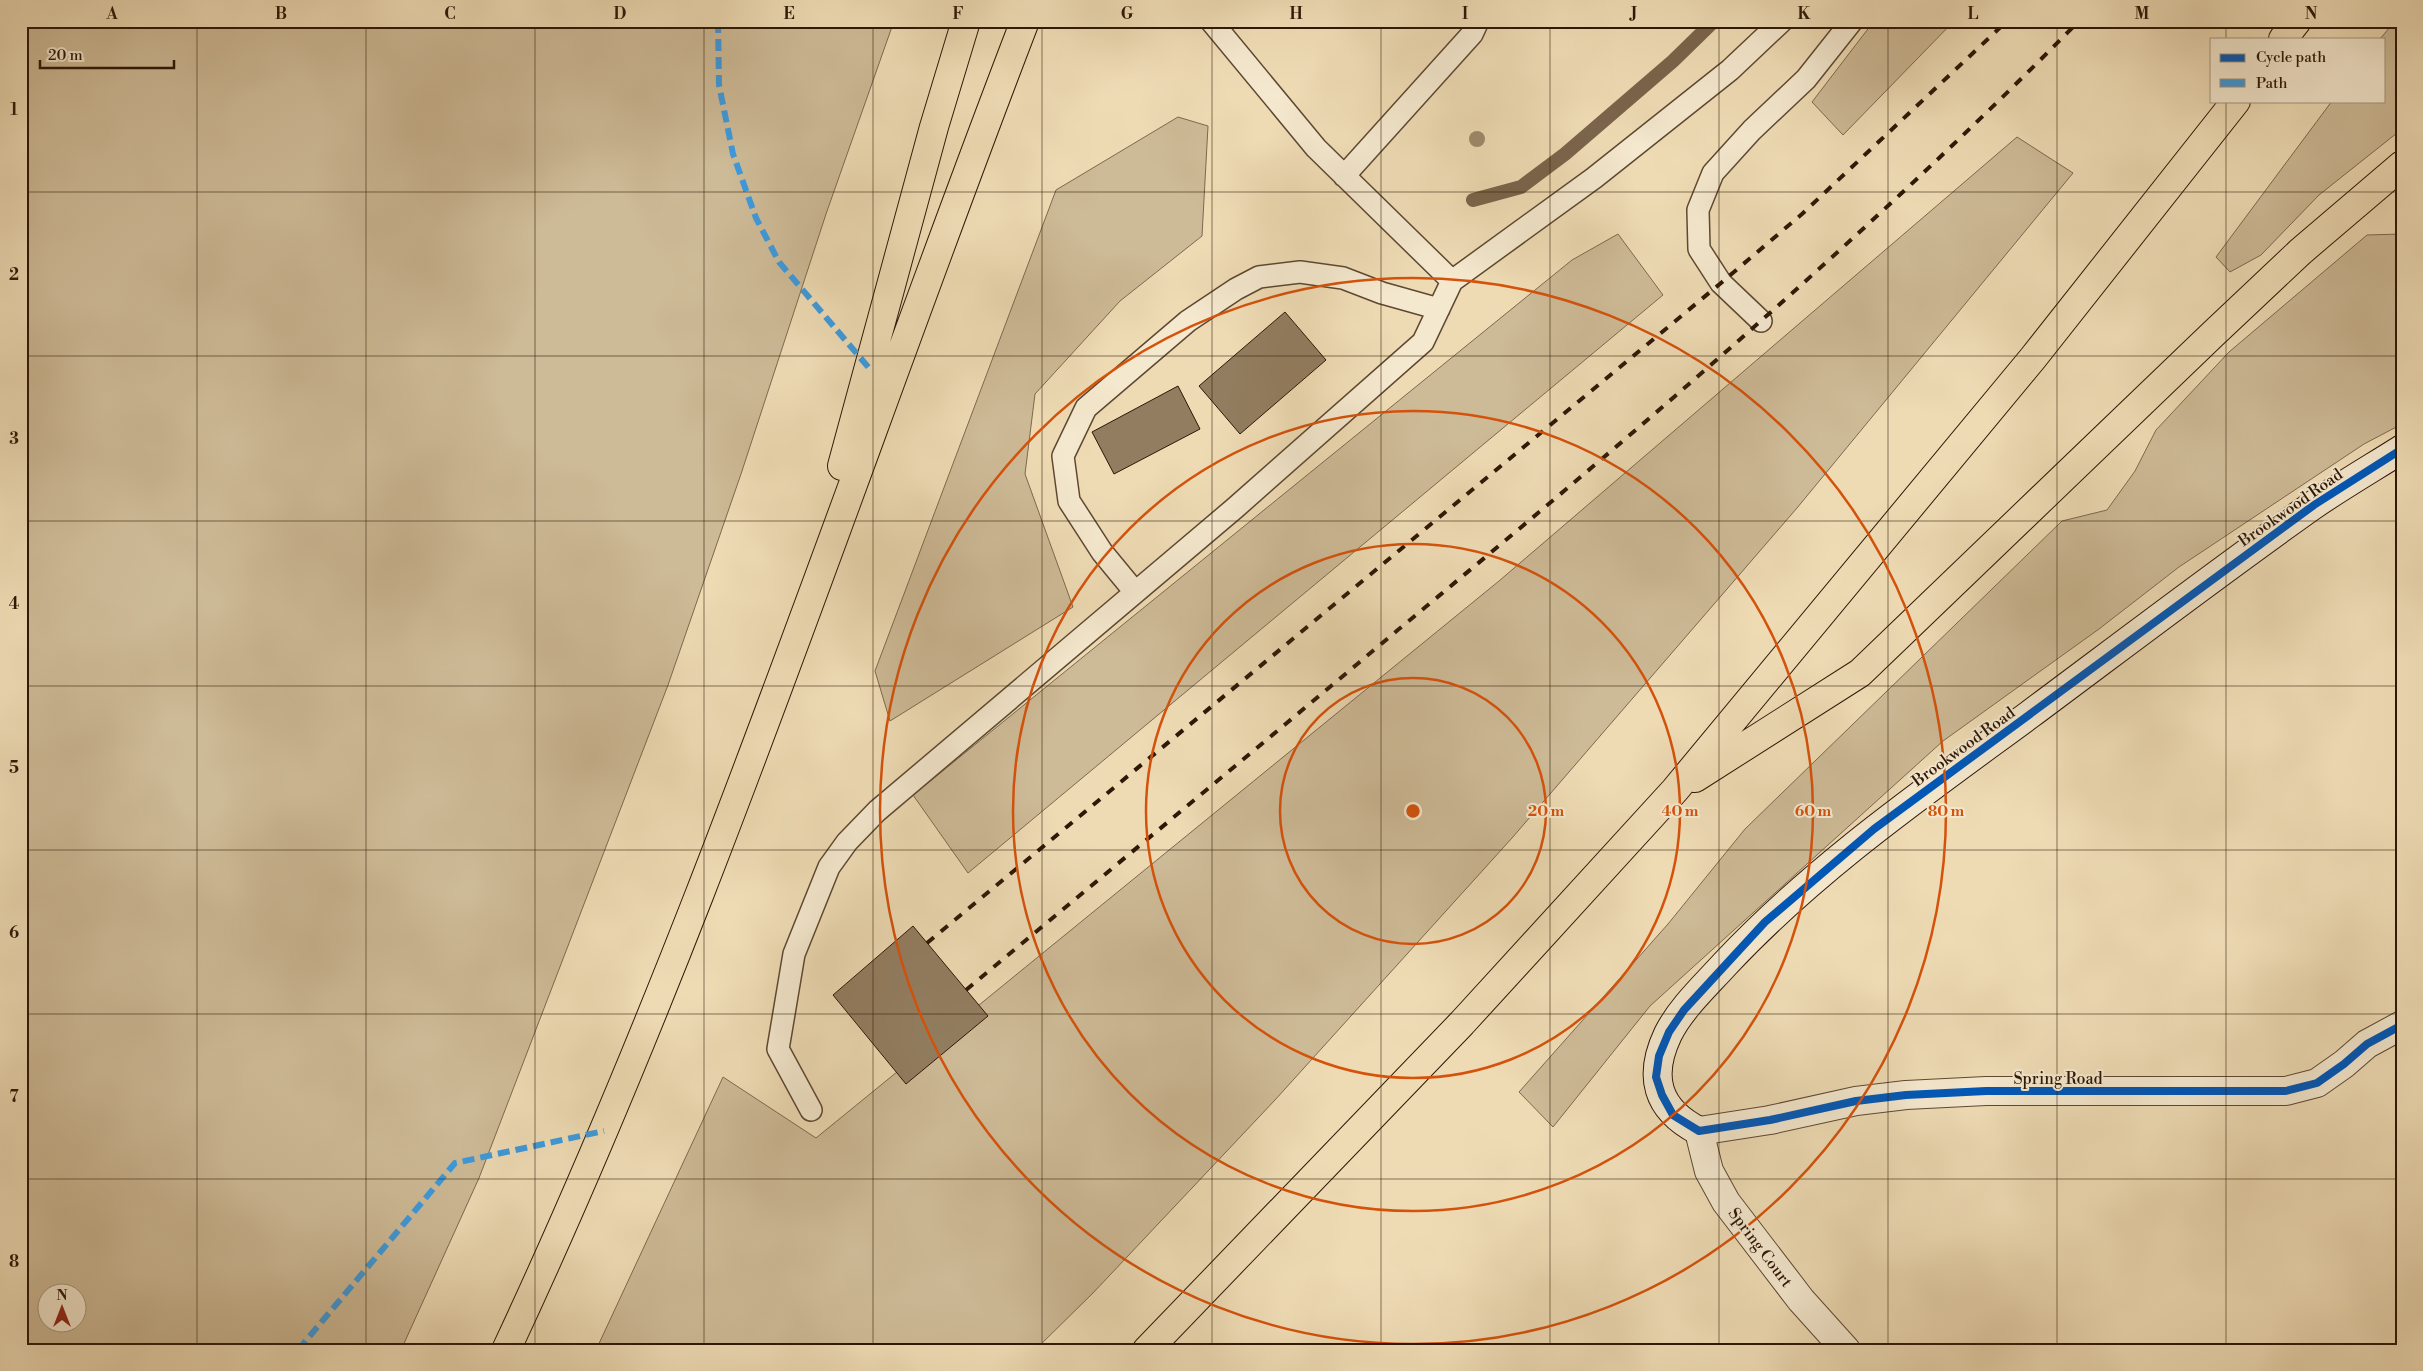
<svg xmlns="http://www.w3.org/2000/svg" width="2423" height="1371" viewBox="0 0 2423 1371" font-family="'Libre Bodoni',serif">
<style>
.green{fill:#cdba96;stroke:#7e684e;fill-rule:evenodd}
.lines{fill:none;stroke-linecap:round;stroke-linejoin:round}
.stream{stroke:#7a644b;stroke-width:14}
.building{fill:#927d60;stroke:#2e1706}
.lane-casing{stroke:#5e4832;stroke-width:24}
.street-casing{stroke:#5e4832;stroke-width:30}
.secondary-casing{stroke:#2e1706;stroke-width:30}
.highway-casing{stroke:#2e1706;stroke-width:30}
.lane{stroke:#f4e8ce;stroke-width:21}
.street{stroke:#f4e8ce;stroke-width:28}
.secondary{stroke:#f4e8ce;stroke-width:28}
.highway{stroke:#eedbb4;stroke-width:28}
.rail{stroke:#2e1706;stroke-width:4;stroke-dasharray:9 9;stroke-linecap:butt}
.quiet{stroke:#3d9add;stroke-width:6;stroke-dasharray:12 6;stroke-linecap:butt}
.cycleway-casing{stroke:#f4e8ce;stroke-width:11}
.cycleway{stroke:#0057b8;stroke-width:8}
.tree{fill:#9f8a6c}
.grid{fill:none;stroke:#2e1706;stroke-width:1;stroke-opacity:0.55}
.ring{fill:none;stroke:#d5520b;stroke-width:2.5}
.labels{text-anchor:middle;stroke-width:4;stroke-linejoin:round;paint-order:stroke}
.street-label{font-size:16px;fill:#2e1706;stroke:#f4e8ce}
.centre{fill:#d5520b;stroke:#f4e8ce;stroke-width:2.5}
.ring-label{font-size:15px;text-anchor:middle;font-weight:bold;fill:#d5520b;stroke:#f4e8ce;stroke-width:4;stroke-linejoin:round;paint-order:stroke}
.neatline{fill:none;stroke:#2e1706;stroke-width:2}
.grid-label{font-size:16px;text-anchor:middle;font-weight:bold;fill:#2e1706}
</style>
<rect width="100%" height="100%" fill="#eedbb4"/>
<filter id="stains"><feTurbulence type="fractalNoise" baseFrequency=".004" numOctaves="4"/><feColorMatrix values="0 0 0 0 .2 0 0 0 0 .09 0 0 0 0 .02 0 0 0 .5 -.17"/></filter>
<radialGradient id="worn" r=".72"><stop offset=".6" stop-color="#630" stop-opacity="0"/><stop offset="1" stop-color="#630" stop-opacity=".3"/></radialGradient>
<!-- green -->
<path class="green" d="M21,21H894L826,214L741,474L668,685L479,1178L401,1350H21ZM48,1294H78V1324H48Z
M1874,21H1954L1843,135L1812,102Z
M2395,21H2402V129L2319,195L2261,255L2230,272L2216,257L2332,101H2384V39H2380Z
M1178,117L1208,126L1202,236L1120,301L1035,394L1025,474L1073,607L890,721L875,671L1056,190Z
M2017,137L2073,173L1797,508L1512,838L1275,1100L1093,1293L1035,1350H596L723,1077L816,1138L1499,581Z
M1618,234L1663,295L968,873L913,795L1572,260Z
M2402,234V424L2364,444L2179,567L2099,629L1943,741L1650,1006L1553,1127L1519,1092L1668,924L1745,829L2062,521L2107,510L2135,471L2156,430L2229,352L2367,235Z"/>
<g class="lines">
<!-- stream -->
<path class="stream" d="M1473,200L1521,187L1565,154L1673,61L1714,21"/>
</g>
<!-- building -->
<path class="building" d="M1285,312L1326,360L1240,434L1199,386Z
M1178,386L1200,429L1114,474L1092,432Z
M913,926L988,1016L906,1084L833,995Z"/>
<g class="lines">
<!-- lane casing -->
<g class="lane-casing">
<path id="lane" d="M1211,21L1316,148L1452,281
M1344,176L1472,34L1478,21
M1761,321L1721,283L1699,249L1698,210L1713,173L1752,130L1806,79L1852,21
M1135,592L1102,552L1069,501L1063,456L1086,408L1188,321L1236,289L1259,277L1300,272L1343,278L1382,293L1439,309
M811,1110L778,1049L794,954L829,867L847,842L877,811L1235,508L1423,342L1452,281L1594,178L1730,70L1782,21"/>
</g>
<!-- street casing -->
<g class="street-casing">
<path id="street" d="M1846,1350L1801,1300L1726,1202L1709,1171L1699,1131L1770,1120L1856,1101L1906,1095L1986,1091H2286L2317,1083L2344,1064L2367,1044L2402,1025"/>
</g>
<!-- secondary casing -->
<g class="secondary-casing">
<path id="secondary" d="M1699,1131C1656,1109 1648,1076 1668,1034C1681,1008 1706,985 1725,964C1815,868 1923,793 2029,715C2123,645 2216,574 2312,506C2341,486 2372,468 2402,449"/>
</g>
<!-- highway casing -->
<g class="highway-casing">
<path id="highway" d="M2283,39L2297,21
M842,466L934,127L966,21
M1695,778L1860,673L2212,335L2300,252L2402,165
M506,1350C708,919 854,465 1025,21
M1147,1350L1462,1023L1675,790L2033,358L2236,101"/>
</g>
<!-- lane -->
<use href="#lane" class="lane"/>
<!-- street -->
<use href="#street" class="street"/>
<!-- secondary -->
<use href="#secondary" class="secondary"/>
<!-- highway -->
<use href="#highway" class="highway"/>
<!-- rail -->
<path class="rail" d="M927,943L1721,283L1802,214L2007,21
M966,990C1110,870 1255,750 1399,629C1633,435 1865,238 2079,21"/>
<!-- quiet -->
<path class="quiet" d="M718,21L719,85L733,154L756,218L779,262L869,368
M298,1350L455,1163L604,1131"/>
<!-- cycleway casing -->
<g class="cycleway-casing">
<path id="cycleway" d="M2402,449L2314,505L1874,829L1765,922L1684,1010L1669,1032L1659,1056L1656,1077L1662,1095L1673,1115L1699,1131L1770,1120L1856,1101L1906,1095L1986,1091H2286L2317,1083L2344,1064L2367,1044L2402,1025"/>
</g>
<!-- cycleway -->
<use href="#cycleway" class="cycleway"/>
</g>
<!-- trees -->
<circle class="tree" cx="1477" cy="139" r="8"/>
<!-- grid -->
<path class="grid" d="M197,21V1350M366,21V1350M535,21V1350M704,21V1350M873,21V1350M1042,21V1350M1212,21V1350M1381,21V1350M1550,21V1350M1719,21V1350M1888,21V1350M2057,21V1350M2226,21V39M2226,101V1350M21,192H2402M21,356H2402M21,521H2402M21,686H2402M21,850H2402M21,1014H2402M21,1179H2402"/>
<!-- distance rings -->
<g class="ring">
<circle cx="1413" cy="811" r="133"/>
<circle cx="1413" cy="811" r="267"/>
<circle cx="1413" cy="811" r="400"/>
<circle cx="1413" cy="811" r="533"/>
</g>
<g class="labels">
<!-- street labels -->
<g class="street-label">
<text transform="translate(2290 507) rotate(-35)" y="6">Brookwood Road</text>
<text transform="translate(1963 746) rotate(-36)" y="6">Brookwood Road</text>
<text x="2058" y="1084">Spring Road</text>
<text transform="translate(1761 1247) rotate(53)" y="6">Spring Court</text>
</g>
</g>
<circle cx="1413" cy="811" r="8" class="centre"/>
<g class="ring-label">
<text x="1546" y="816">20 m</text>
<text x="1680" y="816">40 m</text>
<text x="1813" y="816">60 m</text>
<text x="1946" y="816">80 m</text>
</g>
<!-- margin -->
<rect width="2423" height="1371" fill="none" stroke="#eedbb4" stroke-width="55"/>
<!-- legend -->
<rect x="2210" y="38" width="175" height="65" fill="#f4e8ce" stroke="#a5947e"/>
<rect x="2220" y="54" width="25" height="8" fill="#0057b8" stroke="#a5947e"/>
<text x="2256" y="62" font-size="15" fill="#2e1706">Cycle path</text>
<rect x="2220" y="79" width="25" height="8" fill="#3d9add" stroke="#a5947e"/>
<text x="2256" y="88" font-size="15" fill="#2e1706">Path</text>
<!-- north arrow -->
<g transform="translate(62 1308)"><circle r="24" fill="#f4e8ce" stroke="#a5947e"/>
<path d="M0-4L9 19L0 12L-9 19Z" fill="#8f2418"/>
<text y="-8" font-size="14" font-weight="bold" text-anchor="middle" fill="#2e1706">N</text>
</g>
<!-- scale -->
<path d="M40 60v8h134v-8" fill="none" stroke="#2e1706" stroke-width="2.5"/>
<text x="48" y="60" font-size="15" fill="#2e1706" stroke="#f4e8ce" stroke-width="4" paint-order="stroke">20 m</text>
<rect x="28" y="28" width="2368" height="1316" class="neatline"/>
<g class="grid-label">
<text x="112" y="19">A</text>
<text x="281" y="19">B</text>
<text x="450" y="19">C</text>
<text x="620" y="19">D</text>
<text x="789" y="19">E</text>
<text x="958" y="19">F</text>
<text x="1127" y="19">G</text>
<text x="1296" y="19">H</text>
<text x="1465" y="19">I</text>
<text x="1634" y="19">J</text>
<text x="1804" y="19">K</text>
<text x="1973" y="19">L</text>
<text x="2142" y="19">M</text>
<text x="2311" y="19">N</text>
<text x="14" y="115">1</text>
<text x="14" y="280">2</text>
<text x="14" y="444">3</text>
<text x="14" y="609">4</text>
<text x="14" y="773">5</text>
<text x="14" y="938">6</text>
<text x="14" y="1102">7</text>
<text x="14" y="1267">8</text>
</g>
<rect width="100%" height="100%" filter="url(#stains)"/>
<rect width="100%" height="100%" fill="url(#worn)"/>
</svg>
